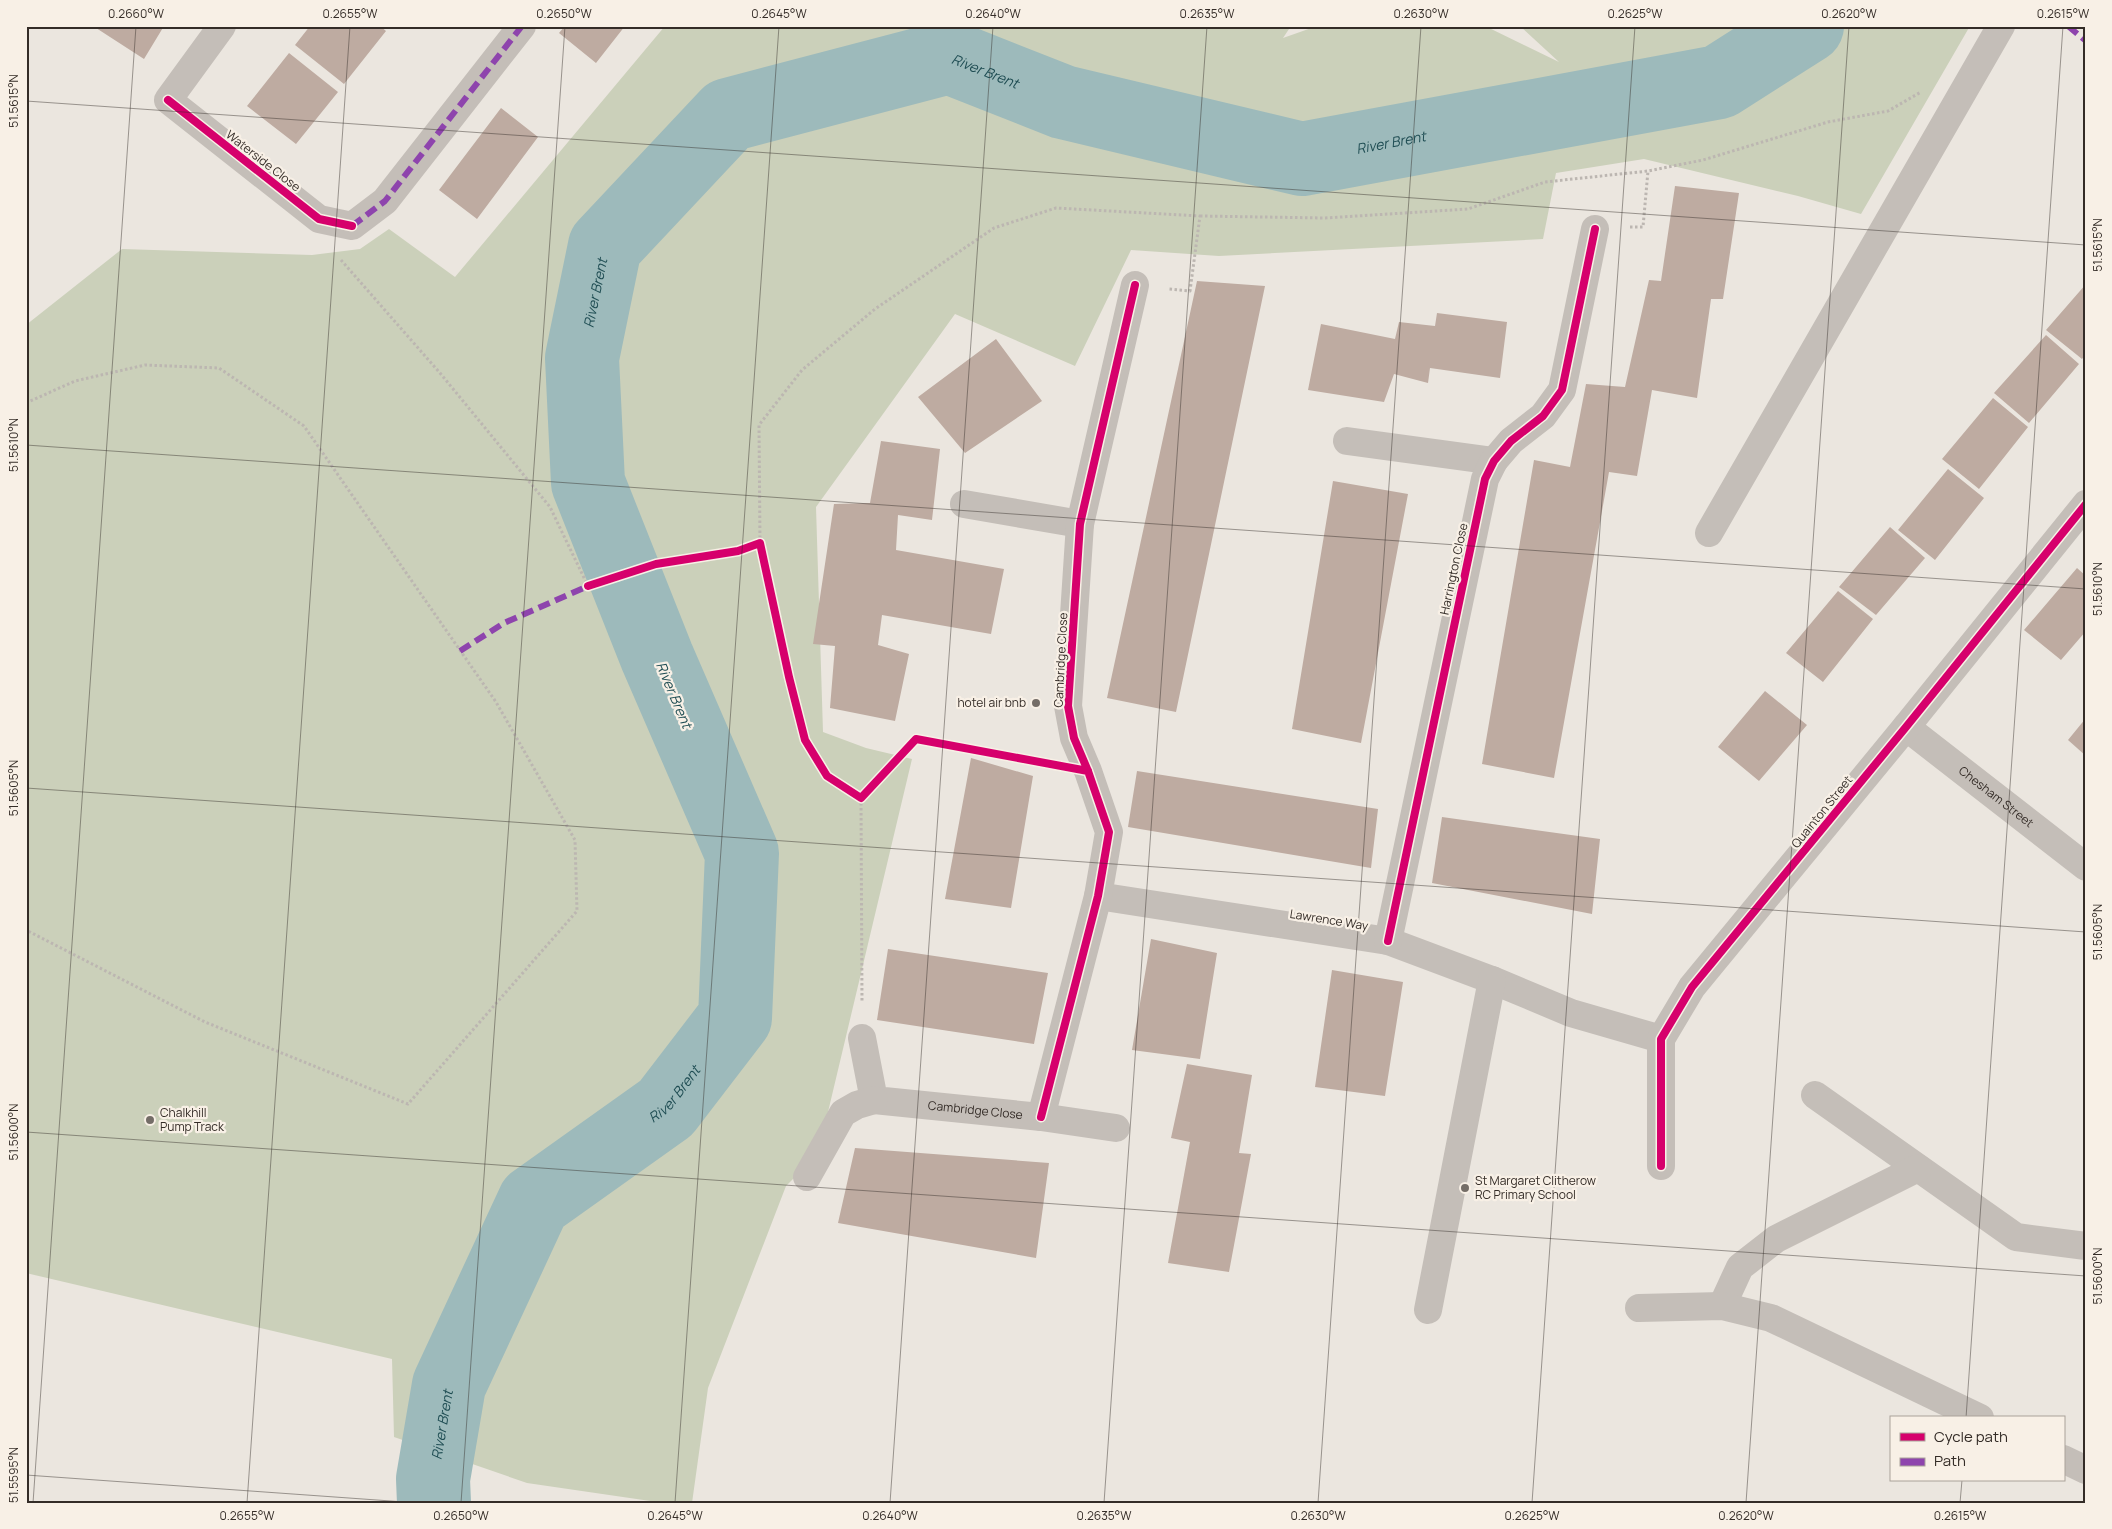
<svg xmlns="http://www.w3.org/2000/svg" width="2112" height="1529" viewBox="0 0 2112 1529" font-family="Manrope,sans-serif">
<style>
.green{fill:#cbd0ba}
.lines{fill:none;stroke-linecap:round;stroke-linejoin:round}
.river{stroke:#9dbabb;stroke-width:74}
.building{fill:#beaba1}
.path{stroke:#bcb6b1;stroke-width:3;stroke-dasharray:2.5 2.5;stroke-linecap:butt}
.minor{stroke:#c4beb8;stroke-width:28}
.quiet{stroke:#8e44ad;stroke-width:6;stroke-dasharray:12 6;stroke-linecap:butt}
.cycleway-casing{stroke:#f8f0e6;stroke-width:11}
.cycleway{stroke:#d6006c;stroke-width:8}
.ticks{fill:none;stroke:#342c27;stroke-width:1;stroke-opacity:0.45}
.poi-dot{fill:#746d67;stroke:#f8f0e6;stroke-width:2}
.labels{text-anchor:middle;stroke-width:4.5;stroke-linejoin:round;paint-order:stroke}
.street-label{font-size:12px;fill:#342c27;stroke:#f8f0e6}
.poi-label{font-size:12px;fill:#342c27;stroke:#f8f0e6;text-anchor:start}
.water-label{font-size:14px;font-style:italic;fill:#1f4d53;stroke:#f8f0e6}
.neatline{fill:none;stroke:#342c27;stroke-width:2}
.ticks-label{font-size:12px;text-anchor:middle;fill:#342c27}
</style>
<rect width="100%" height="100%" fill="#ebe6df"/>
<!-- green -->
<path class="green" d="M665,26H1291L1283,38L1317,26H1485L1559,62L1520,26H1970L1861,214L1798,196L1644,159L1556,173L1543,239L1219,256L1131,250L1075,366L955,314L816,507L823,732L866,748L912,759L818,1154L786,1186L708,1388L692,1503H664L527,1483L394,1437L392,1359L26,1273V325L122,249L312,255L360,249L389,229L455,277Z"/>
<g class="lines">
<!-- river -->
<path class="river" id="s1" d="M434,1503L433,1479L449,1385L534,1202L666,1108L735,1018L742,853L657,657L588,483L582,358L605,246L728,115L949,57L1063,102L1302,159L1719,82L1807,26"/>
</g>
<!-- building -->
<path class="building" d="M93,26H164L144,59Z
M310,26H380L386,31L344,84L295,45Z
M565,26H625L596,63L559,33Z
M289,53L338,92L296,144L247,106Z
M501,108L538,137L477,219L439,190Z
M1675,186L1739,193L1723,299H1711L1697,398L1652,390L1637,476L1609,472L1554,778L1482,764L1534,460L1570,467L1586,384L1625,387L1649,280L1661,281Z
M1197,281L1265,286L1176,712L1107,698Z
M2086,284V354L2082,359L2046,330Z
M1437,313L1507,322L1500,378L1430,368L1428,383L1394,374L1384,402L1308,390L1321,324L1395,339L1399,322L1435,326Z
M2046,335L2079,364L2029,423L1994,393Z
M996,339L1042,401L965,453L918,397Z
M1993,398L2028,427L1979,489L1942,459Z
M881,441L940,449L932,520L898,515L896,550L1004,569L991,634L882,615L878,645L909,654L895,721L830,708L835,646L813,644L834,504L870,503Z
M1948,469L1984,498L1935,560L1898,530Z
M1333,481L1408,494L1361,743L1292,729Z
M1890,527L1925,558L1876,615L1839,587Z
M2077,568L2086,576V631L2061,660L2024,630Z
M1838,591L1873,619L1823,682L1786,653Z
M1765,691L1807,725L1759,781L1718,747Z
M2086,718V756L2068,740Z
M971,758L1033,776L1011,908L945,899Z
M1137,771L1378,809L1371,868L1128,827Z
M1442,817L1600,839L1592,914L1432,883Z
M1151,939L1217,953L1200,1059L1132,1050Z
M888,949L1048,973L1034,1044L877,1020Z
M1332,970L1403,982L1385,1096L1315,1087Z
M1187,1064L1252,1075L1239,1153L1251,1154L1229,1272L1168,1263L1190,1142L1171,1138Z
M855,1148L1049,1163L1036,1258L838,1223Z"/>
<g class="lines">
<!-- path -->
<path class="path" d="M1200,216L1325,218L1468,209L1545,182L1648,171L1703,160L1828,122L1888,111L1921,92
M1630,227H1643L1648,171
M341,260L440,373L550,507L588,586
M26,403L75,381L145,365L219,368L304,426L496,702L575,840L577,911L408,1104L205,1022L26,930
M760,543L759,425L802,370L875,309L994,228L1056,208L1200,216L1190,291L1169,289
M861,798L862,1002"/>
<!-- minor -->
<g class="minor">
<path d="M222,26L168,100L319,219L352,226L385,201L522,26"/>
<path d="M1347,441L1494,461"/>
<path d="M964,504L1080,524"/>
<path d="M1709,533L2001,26"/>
<path id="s2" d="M1906,727L2086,867"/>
<path d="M1098,896L1388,941L1492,980L1571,1013L1661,1039"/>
<path d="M1388,941L1485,479L1494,461L1511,441L1543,416L1562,390L1595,229"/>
<path id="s3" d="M862,1038L874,1100L1041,1117L1116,1128"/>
<path d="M1815,1095L2016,1237L2086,1246"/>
<path d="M1041,1117L1098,896L1109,832L1088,771L1074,738L1068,706L1080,524L1135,285"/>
<path d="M1661,1166V1039L1692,987L1906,727L2086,504"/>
<path d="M807,1177L843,1113L857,1105L874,1100"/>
<path d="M1722,1306L1740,1267L1776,1239L1918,1168"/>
<path d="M1639,1308L1722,1306L1771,1318L1980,1418"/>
<path d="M1428,1310L1492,980"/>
<path d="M2063,1459L2086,1470"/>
</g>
<!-- quiet -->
<path class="quiet" d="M2068,26L2086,41
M352,226L385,201L522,26
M460,651L504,623L588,586"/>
<!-- cycleway casing -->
<g class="cycleway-casing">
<path id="cycleway" d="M168,100L319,219L352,226
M588,586L656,564L738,551L760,543L789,677L805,740L827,776L861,798L916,739L1088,771
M1388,941L1485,479L1494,461L1511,441L1543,416L1562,390L1595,229
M1041,1117L1098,896L1109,832L1088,771L1074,738L1068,706L1080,524L1135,285
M1661,1166V1039L1692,987L1906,727L2086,504"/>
</g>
<!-- cycleway -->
<use href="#cycleway" class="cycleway"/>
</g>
<!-- ticks -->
<path class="ticks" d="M26,101L2086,245M26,445L2086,589M26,788L2086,932M26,1132L2086,1276M1966,1418L2063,26M26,1475L419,1503M33,1503L136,26M247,1503L350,26M461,1503L565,26M675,1503L779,26M890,1503L993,26M1104,1503L1207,26M1318,1503L1421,26M1532,1503L1635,26M1746,1503L1849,26M1960,1503L1962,1480"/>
<!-- markers -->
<g class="poi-dot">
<circle cx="1036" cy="703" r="5"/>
<circle cx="150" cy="1120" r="5"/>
<circle cx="1465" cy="1188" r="5"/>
</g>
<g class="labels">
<!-- street labels -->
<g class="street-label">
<text transform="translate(263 161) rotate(38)" y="4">Waterside Close</text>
<text transform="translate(1454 569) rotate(-78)" y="4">Harrington Close</text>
<text transform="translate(1061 660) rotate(-87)" y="4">Cambridge Close</text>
<text dy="4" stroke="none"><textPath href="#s2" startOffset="114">Chesham Street</textPath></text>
<text transform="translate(1822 812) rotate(-51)" y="4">Quainton Street</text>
<text transform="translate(1329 920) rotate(9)" y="4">Lawrence Way</text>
<text dy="4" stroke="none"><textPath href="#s3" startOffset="165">Cambridge Close</textPath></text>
</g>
<!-- poi labels -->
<g class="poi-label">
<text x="1026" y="707" text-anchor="end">hotel air bnb</text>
<text x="160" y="1117">Chalkhill<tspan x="160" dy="14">Pump Track</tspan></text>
<text x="1475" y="1185">St Margaret Clitherow<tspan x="1475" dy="14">RC Primary School</tspan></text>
</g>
<!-- water labels -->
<g class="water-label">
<text dy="5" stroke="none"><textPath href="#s1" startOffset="1849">River Brent</textPath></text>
<text dy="5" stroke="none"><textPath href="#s1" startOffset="2269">River Brent</textPath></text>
<text dy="5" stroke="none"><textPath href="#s1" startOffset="1354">River Brent</textPath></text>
<text transform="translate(674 695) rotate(67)" y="5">River Brent</text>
<text dy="5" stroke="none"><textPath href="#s1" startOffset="499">River Brent</textPath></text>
<text dy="5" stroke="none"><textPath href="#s1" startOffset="79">River Brent</textPath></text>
</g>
</g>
<!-- border -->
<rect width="2112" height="1529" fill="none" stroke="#f8f0e6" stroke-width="55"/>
<!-- legend -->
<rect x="1890" y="1416" width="175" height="65" fill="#f8f0e6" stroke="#aaa29a"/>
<rect x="1900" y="1433" width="25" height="8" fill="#d6006c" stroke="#aaa29a"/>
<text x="1934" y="1442" font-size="15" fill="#342c27">Cycle path</text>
<rect x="1900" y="1458" width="25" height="8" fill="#8e44ad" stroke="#aaa29a"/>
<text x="1934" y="1466" font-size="15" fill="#342c27">Path</text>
<rect x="28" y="28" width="2056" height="1474" class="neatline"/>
<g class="ticks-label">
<text x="136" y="18">0.2660°W</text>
<text x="350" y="18">0.2655°W</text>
<text x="564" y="18">0.2650°W</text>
<text x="779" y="18">0.2645°W</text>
<text x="993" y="18">0.2640°W</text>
<text x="1207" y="18">0.2635°W</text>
<text x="1421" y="18">0.2630°W</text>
<text x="1635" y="18">0.2625°W</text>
<text x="1849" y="18">0.2620°W</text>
<text x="2063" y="18">0.2615°W</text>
<text transform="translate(14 101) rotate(-90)" y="4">51.5615°N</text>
<text transform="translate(2098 245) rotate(-90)" y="4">51.5615°N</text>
<text transform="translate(14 445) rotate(-90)" y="4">51.5610°N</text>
<text transform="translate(2098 589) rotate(-90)" y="4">51.5610°N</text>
<text transform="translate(14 788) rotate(-90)" y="4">51.5605°N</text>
<text transform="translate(2098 932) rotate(-90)" y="4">51.5605°N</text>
<text transform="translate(14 1132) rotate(-90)" y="4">51.5600°N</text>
<text transform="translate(2098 1276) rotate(-90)" y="4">51.5600°N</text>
<text transform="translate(14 1475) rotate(-90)" y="4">51.5595°N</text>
<text x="247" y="1520">0.2655°W</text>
<text x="461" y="1520">0.2650°W</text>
<text x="675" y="1520">0.2645°W</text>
<text x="890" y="1520">0.2640°W</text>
<text x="1104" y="1520">0.2635°W</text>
<text x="1318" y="1520">0.2630°W</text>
<text x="1532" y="1520">0.2625°W</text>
<text x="1746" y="1520">0.2620°W</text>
<text x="1960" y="1520">0.2615°W</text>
</g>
</svg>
